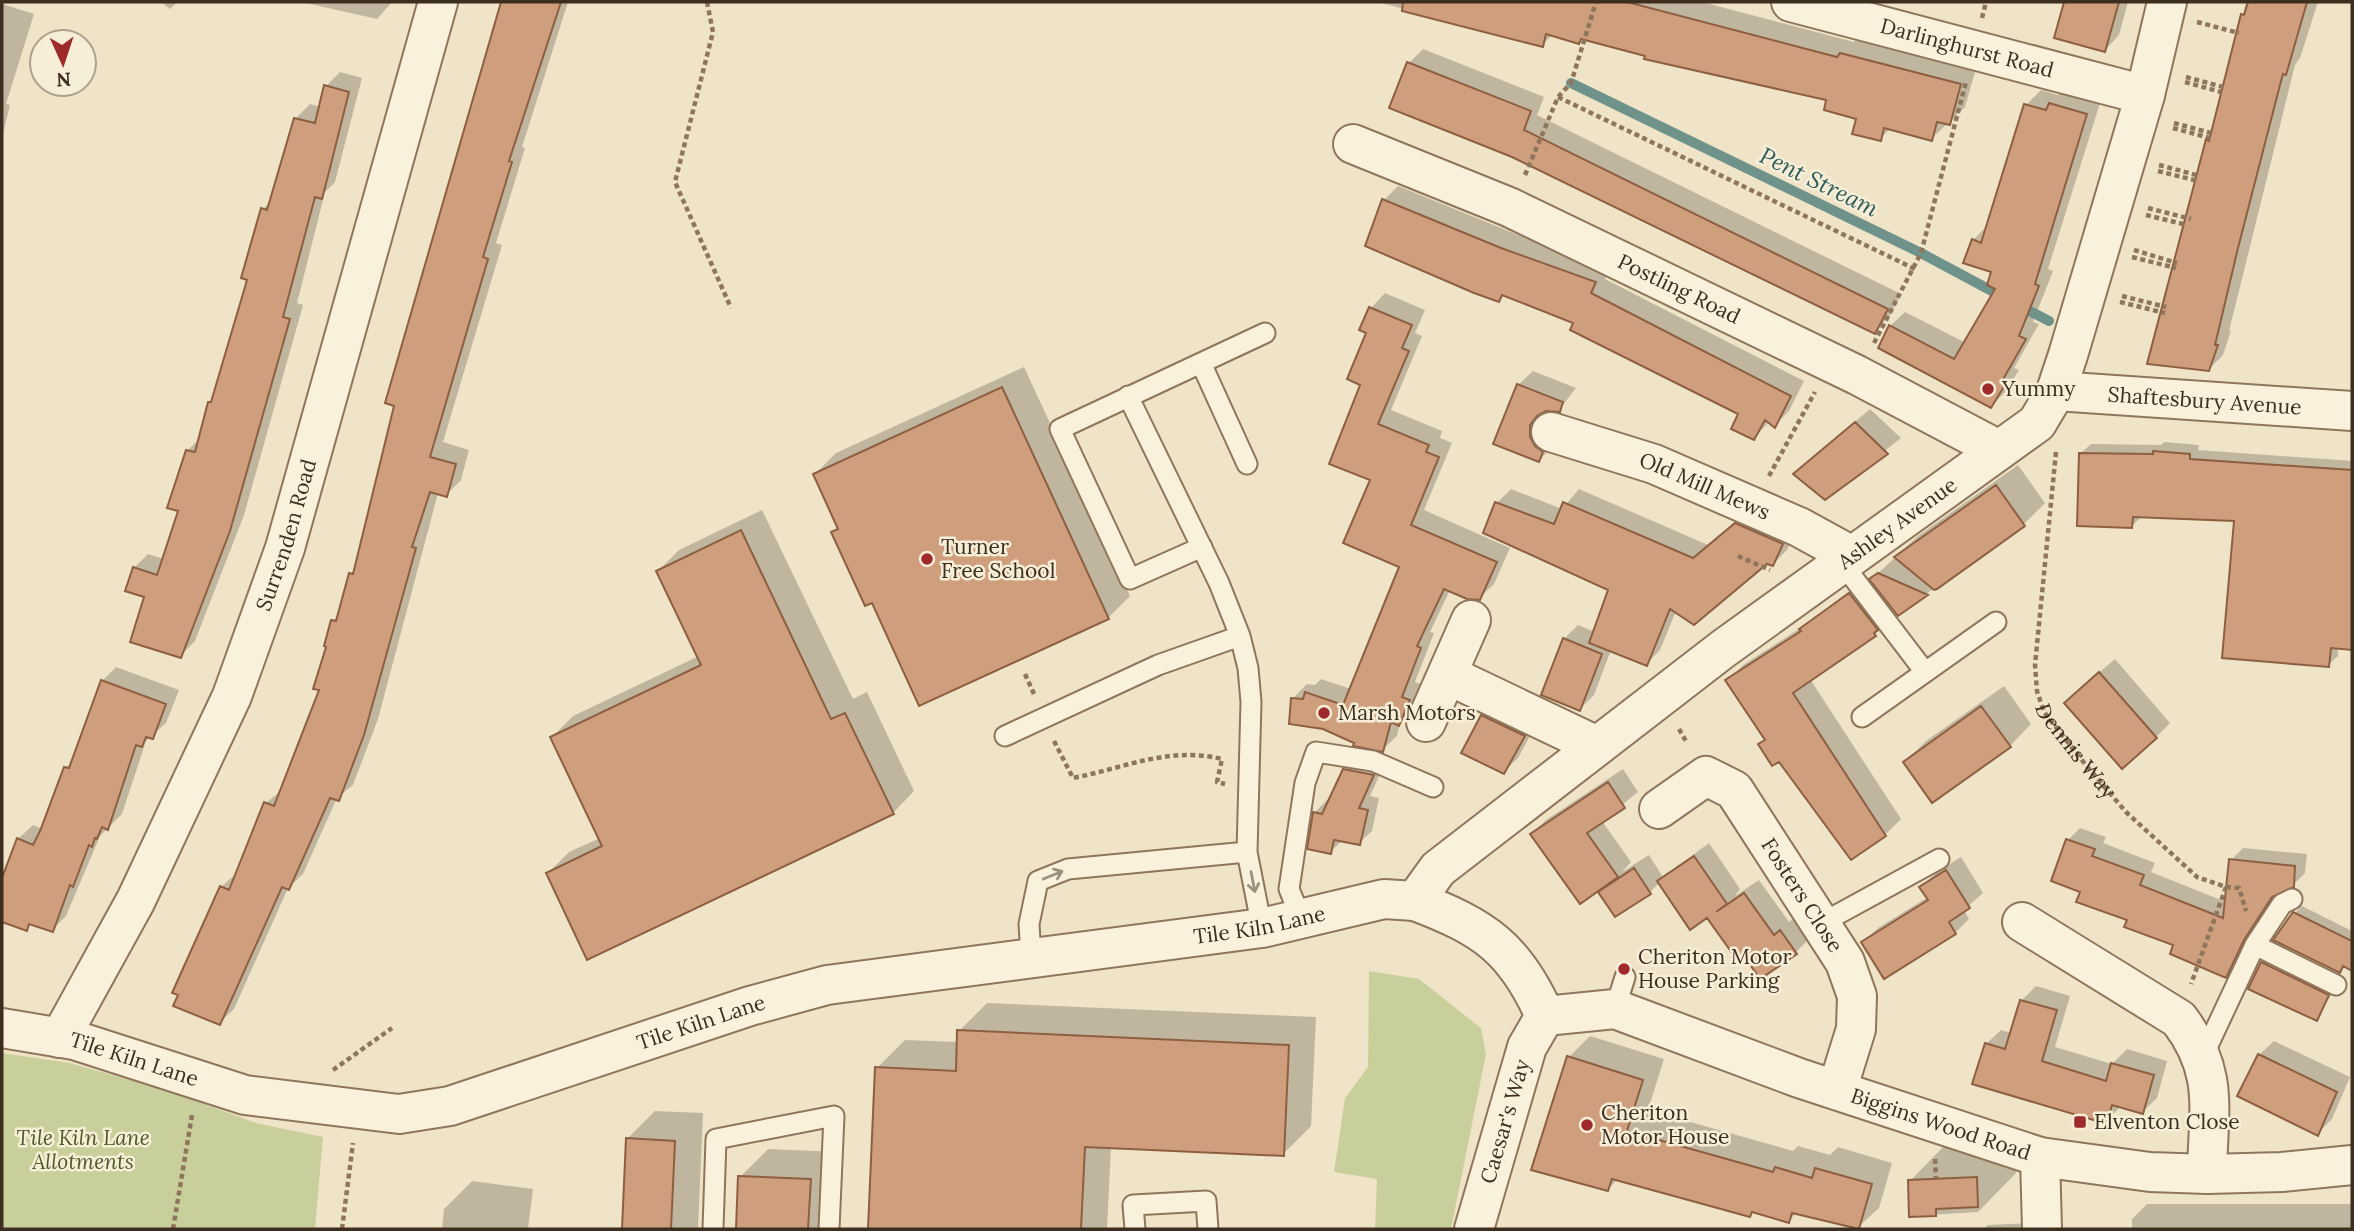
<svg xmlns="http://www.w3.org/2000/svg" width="2354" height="1231" viewBox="0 0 2354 1231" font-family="Lora,serif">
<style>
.green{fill:#c9cf9b}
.shadow{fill:#0003}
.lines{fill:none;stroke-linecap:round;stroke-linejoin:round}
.stream{stroke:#6f938a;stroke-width:10}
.building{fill:#cf9f7d;stroke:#8d5f41;stroke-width:2}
.service-casing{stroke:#8d765c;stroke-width:23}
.minor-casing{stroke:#8d765c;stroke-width:42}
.tertiary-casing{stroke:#8d765c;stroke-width:42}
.path{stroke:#8d765c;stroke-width:4.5;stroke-dasharray:5 3.5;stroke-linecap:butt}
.service{stroke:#faf1dc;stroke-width:19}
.minor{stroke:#faf1dc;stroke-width:38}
.tertiary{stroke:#faf1dc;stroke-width:38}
.oneway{stroke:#9c907e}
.poi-dot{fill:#9e2a2b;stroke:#f7eed8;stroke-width:2.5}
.labels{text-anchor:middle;stroke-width:5;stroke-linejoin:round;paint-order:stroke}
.street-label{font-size:21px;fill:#3d2e20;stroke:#f7eed8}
.poi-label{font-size:21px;fill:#3d2e20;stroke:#f7eed8;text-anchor:start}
.park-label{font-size:21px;font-style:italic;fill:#4d5a26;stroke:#f7eed8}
.water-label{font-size:23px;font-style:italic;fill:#2f5d5a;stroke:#f7eed8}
</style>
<rect width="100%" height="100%" fill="#f0e4c8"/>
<!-- green -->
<path class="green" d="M1369,971L1419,979L1481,1028L1486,1054L1451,1229H1375L1377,1179L1334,1172L1345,1098L1368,1067Z
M2,1053L70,1063L172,1092L256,1123L323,1137L315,1229H2Z"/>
<!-- shadow -->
<path class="shadow" d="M161,2H177L170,9Z
M392,2L377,19L306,3V2Z
M501,2H568L522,147L525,148L496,243L502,245L443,442L469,450L461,480L446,495L438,493L378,719L353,785L337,798L303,874L288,888L234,1009L219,1023L221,887L237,873L266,803L283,789L322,689L333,621L340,614L351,574L356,568Z
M1378,2H1428L1408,10Z
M1433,2H1702L1854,42L1857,38L1976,68L1965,107L1931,139L1891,128L1880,139L1858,117L1828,98L1582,38L1579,42L1553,34L1542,45L1428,16Z
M2066,2H2128L2119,35L2105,50L2056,36Z
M2246,2H2318L2300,58L2295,65L2229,331H2231L2223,355L2209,369L2207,140L2212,135Z
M2,4L34,14L6,104L10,105L2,137Z
M1423,49L1544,97L1537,115L1901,294L1889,317L1875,331L1546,172L1392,107L1409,63Z
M340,72L362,78L335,182L325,192L297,303L303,305L244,515L195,641L180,656L146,596L134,568L148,554L164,559L180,510L187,451L201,437L214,399L249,279L263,209L272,200L295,119L310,104L321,107L326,86Z
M2065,89L2101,100L2048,269L2053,271L2033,322L2039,324L2014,368L2019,370L2006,391L1991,406L1890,326L1905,312L1966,343L1998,288L1993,271L1973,240L1988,225L2026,105L2041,90L2058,95Z
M1398,186L1516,234L1609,268L1605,279L1804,381L1789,411L1775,425L1770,421L1754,438L1741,413L1575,322L1504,294L1499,300L1384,200Z
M1385,293L1425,310L1415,333L1422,336L1391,410L1442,431L1440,438L1452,443L1424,510L1510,548L1494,584L1479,598L1450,590L1430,632L1434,633L1415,682L1423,685L1413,709L1400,722L1397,736L1382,750L1293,698L1307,684L1315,685L1321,679L1351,689L1401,566L1372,479L1363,384L1369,332L1362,329L1371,308Z
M1024,367L1130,596L1108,618L873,601L833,533L839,527L815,474L836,453Z
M1533,371L1576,388L1559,410L1544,409V422L1553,446L1539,460L1495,443L1518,385Z
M1870,409L1901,438L1825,498L1810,460Z
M2164,442L2199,445L2198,450L2352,461V648L2338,646V656L2328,665L2236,519L2142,516L2132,526L2081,453L2091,444L2161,445Z
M2018,465L2045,503L2023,525L1898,614L1872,579L1918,536Z
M1511,489L1562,509L1579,489L1708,545L1750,510L1796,530L1787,550L1773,564L1766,562L1676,611L1660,650L1646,664L1611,650L1594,695L1580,709L1564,639L1578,625L1595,632L1610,589L1497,503Z
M762,510L853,699L867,692L914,791L893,813L548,873L569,852L600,838L552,737L573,716L699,656L658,571L679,550Z
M1866,578L1893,613L1891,618L1875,634L1810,679L1901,819L1885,835L1766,739L1728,681L1743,665L1805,625Z
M2115,659L2170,723L2156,737L2080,689Z
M116,667L179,690L166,723L146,741L122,814L100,836L66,916L52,930L32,923L27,929L2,920V909L9,888L2,883L18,839L33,825L43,829L66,768L74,760L102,681Z
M2004,686L2031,724L2010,746L1905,762L1926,741Z
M1497,702L1538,721L1518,758L1503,772L1483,716Z
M1357,757L1385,763L1370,796L1379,798L1372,831L1359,843L1343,840L1330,852L1315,812L1327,800L1330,801L1344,770Z
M1623,769L1638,792L1602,821L1631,862L1622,872L1649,855L1663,877L1709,843L1740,889L1735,896L1759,880L1789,922L1795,917L1810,938L1796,952L1744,953L1708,916L1660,882L1650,892H1600L1605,884L1532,834L1546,820Z
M2080,828L2106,837L2103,843L2155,863L2151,872L2226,902L2231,860L2243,848L2307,854L2305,873L2293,885L2277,893L2256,926L2238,964L2226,976L2082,890L2068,840Z
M1961,857L1983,893L1964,910L1969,919L1955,933L1863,942L1878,928L1928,897L1922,887L1936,873Z
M2302,906L2352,931V961L2347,966L2339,971L2295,913Z
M2269,956L2335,988L2317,1019L2250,988L2262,963Z
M2036,986L2070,996L2055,1047L2112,1064L2127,1049L2167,1061L2157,1098L2142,1112L2121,1106L2106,1122L1986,1044L2001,1030L2012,1033L2021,1001Z
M987,1003L1316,1017L1311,1126L1283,1154L1111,1146L1107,1229H870L877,1068L905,1040L959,1042V1031Z
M1590,1036L1664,1059L1648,1110L1793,1151L1798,1146L1830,1155L1838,1147L1892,1163L1879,1208L1856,1229L1797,1212L1789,1221L1754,1211L1749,1215L1618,1179L1608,1189L1569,1057Z
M2274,1041L2350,1077L2332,1119L2317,1134L2259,1055Z
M655,1111L703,1113L698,1229H623L627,1139Z
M2015,1139L2016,1173L1978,1212L1911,1216L1910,1181L1948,1142Z
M768,1149L838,1152L834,1229H738L740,1177Z
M472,1181L533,1189L528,1229H442L444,1209Z
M2147,1204H2352V1229H2132V1219Z
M2031,1223V1229H1983L1988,1225Z"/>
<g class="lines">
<!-- stream -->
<path class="stream" d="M1571,83L1921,253L2005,298
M2018,305L2049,321"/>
</g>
<!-- building -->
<path class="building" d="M501,2H561L509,161L512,162L483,257L488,259L430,457L456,464L447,497L430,492L412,547L416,548L364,735L339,801L330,798L289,890L282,887L220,1025L173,1006L178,995L172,993L220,886L229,890L264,802L274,806L319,690L313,689L326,647L324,646L331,620L336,621L349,573L353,574L394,406L385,403Z
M1403,2H1627L1837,57L1840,53L1961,84L1950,125L1937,122L1932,141L1884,128L1881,141L1852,134L1856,119L1824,110L1826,100L1644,59L1645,56L1581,39L1579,44L1546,34L1543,47L1402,11Z
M2064,2H2119L2105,52L2054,38Z
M2248,2H2307L2286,75L2283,74L2281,81L2238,248L2215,345H2218L2209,371L2147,364L2206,139L2209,141L2241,14L2244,15Z
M1407,62L1531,111L1524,130L1888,309L1875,334L1512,157L1389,108Z
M324,85L349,92L329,172L322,199L315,197L283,317L290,319L230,531L181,658L130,642L144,597L125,591L133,567L157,575L178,511L167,508L186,450L195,452L208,402H211L247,280L241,278L261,208L267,210L294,118L315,123Z
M2049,103L2087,114L2035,284L2039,286L2019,336L2026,339L2001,383L2005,385L1991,408L1878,348L1889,325L1954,359L1995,289L1987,285L1991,272L1963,263L1972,239L1981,243L2024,104L2046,110Z
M1382,199L1501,248L1596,282L1591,293L1791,396L1775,428L1765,420L1754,440L1731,429L1738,414L1570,330L1573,323L1502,295L1499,302L1474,293L1365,246Z
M1369,307L1412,325L1402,348L1409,351L1378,424L1429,445L1426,452L1439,457L1411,525L1497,562L1480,600L1467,599L1444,589L1417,646L1421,648L1402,697L1410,700L1399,726L1391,722L1383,752L1353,746L1354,743L1323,729L1289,724L1291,698L1303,699L1305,692L1343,705L1399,567L1343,543L1370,480L1329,464L1360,385L1347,379L1366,333L1359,330Z
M1517,384L1563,402L1560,412L1546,411L1537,416L1530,425V437L1535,446L1543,452L1539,462L1493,444Z
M1002,387L1109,619L919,706L872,603L865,606L831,532L838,529L813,474Z
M1855,422L1888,454L1825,500L1793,474Z
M2153,451L2190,454V459L2352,470V650L2331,648L2329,667L2222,658L2234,521L2133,517L2132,528L2077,526L2079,453L2153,454Z
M1996,485L2025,526L1937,589L1934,590L1894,557Z
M1495,502L1554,524L1563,502L1693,558L1735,523L1783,544L1773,566L1767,564L1694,625L1670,609L1647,666L1589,643L1608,590L1483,533Z
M741,530L831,719L845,713L894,814L587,960L546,873L602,846L550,737L701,665L656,571Z
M1878,573L1928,595L1898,616L1869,579Z
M1849,593L1878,630L1874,633L1876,636L1793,693L1886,836L1851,860L1779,762L1772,766L1758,744L1765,740L1725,680L1801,631L1799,629Z
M1563,638L1602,654L1580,711L1541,695Z
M2099,672L2157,738L2122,769L2064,703Z
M101,680L166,704L153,739L146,737L142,747L136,745L108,830L102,827L97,839L95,838L92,847L89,845L73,887L70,885L53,932L29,924L27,931L2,922V878L17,838L33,845L40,831L64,767L69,768Z
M1981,706L2011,747L1932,803L1903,762Z
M1481,715L1525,736L1504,774L1461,753Z
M1343,769L1374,775L1359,808L1368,810L1360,845L1334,840L1331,854L1307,849L1313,812L1322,814Z
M1608,782L1625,808L1587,833L1618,877L1580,904L1530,834Z
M2066,839L2095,849L2092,856L2144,875L2140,885L2223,918L2229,859L2295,866L2294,887L2272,897L2244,940L2226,978L2170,954L2173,945L2124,927L2127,920L2076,902L2080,892L2051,881Z
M1694,856L1727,904L1716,912L1744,893L1774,935L1780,930L1797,954L1760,979L1744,956L1737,960L1707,918L1690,930L1657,881Z
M1634,868L1651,894L1615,917L1598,892Z
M1946,870L1970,908L1949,922L1956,934L1884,979L1861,942L1928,900L1919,887Z
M2293,912L2352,941V971L2343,966L2340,973L2273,940Z
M2261,962L2329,995L2317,1021L2248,989Z
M2020,1000L2057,1010L2042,1061L2106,1081L2111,1063L2154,1075L2143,1114L2112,1105L2107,1124L1972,1084L1985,1043L2005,1049Z
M957,1030L1289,1045L1284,1156L1085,1147L1081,1229H868L875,1067L956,1071Z
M2258,1054L2337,1092L2318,1136L2237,1096Z
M1567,1056L1643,1080L1627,1131L1773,1172L1775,1167L1812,1178L1815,1168L1872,1184L1859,1229L1792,1213L1789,1223L1752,1212L1750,1217L1612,1179L1608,1191L1531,1170Z
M626,1138L675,1141L671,1229H622Z
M738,1176L811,1179L808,1229H736Z
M1977,1177L1978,1207L1936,1209V1216L1909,1217L1908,1180Z"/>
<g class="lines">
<!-- service casing -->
<g class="service-casing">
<path id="service" d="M1201,363L1247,464
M1128,396L1219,583L1240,636L1248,668L1251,702L1247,852
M1202,547L1130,579L1060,429L1265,333
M1842,563L1925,672
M1862,717L1996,622
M1005,736L1158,665L1240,636
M1302,921L1289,889L1305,783L1316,752L1373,761L1433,787
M1820,924L1939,859
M2255,945L2282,904L2292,899
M1031,956L1029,924L1038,881L1068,869L1247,852L1262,928
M1615,1009L1625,977
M2203,1056L2255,945L2336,985
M713,1229L716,1139L834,1116L829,1229
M1135,1229L1133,1205L1206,1201L1208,1229"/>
</g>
<!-- minor casing -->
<g class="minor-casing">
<g id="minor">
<path id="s2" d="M1791,2L2145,95"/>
<path id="s3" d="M1353,144L1509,207L1857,375L1999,450"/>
<path id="s4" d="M2056,391L2352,411"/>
<path id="s5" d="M1551,432L1654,464L1799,527L1852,556"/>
<path d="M1448,675L1597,746"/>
<path d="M1426,722L1471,620"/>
<path id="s6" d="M1659,809L1706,776L1734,790L1845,962L1857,996L1856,1029L1837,1090"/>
<path d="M1415,901C1484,927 1515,948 1545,1016"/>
<path d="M2022,922L2179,1019C2220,1073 2208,1110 2207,1174"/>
<path id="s7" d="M1545,1016L1615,1009L1799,1078L2040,1157L2150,1172L2207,1174L2282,1172L2352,1165"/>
<path id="s8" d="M60,1038L136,900L232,696L285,548L438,2"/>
<path d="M2040,1157L2042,1229"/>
<path id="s9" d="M1474,1229L1527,1047L1545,1016"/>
</g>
</g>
<!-- tertiary casing -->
<g class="tertiary-casing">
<g id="tertiary">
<path id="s10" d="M2,1028L74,1040L245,1095L399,1114L450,1106L750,1006L827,985L1262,928L1384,899L1415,901L1438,869L1723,649L2037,423L2056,391L2068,355L2145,95L2167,2"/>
</g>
</g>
<!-- path -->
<g class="path">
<path d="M707,2L713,32L675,182L731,308"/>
<path d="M1982,18L1986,2"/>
<path d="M2197,22L2239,33"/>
<path d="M2186,77L2223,87"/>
<path d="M2185,82L2221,92"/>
<path d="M1558,97L1915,269"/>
<path d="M2174,123L2211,133"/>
<path d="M2173,128L2210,138"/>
<path d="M2159,165L2200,176"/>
<path d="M2158,171L2198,181"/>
<path d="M1525,175L1558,97L1571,83L1596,2"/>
<path d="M2148,208L2191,219"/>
<path d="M2146,215L2187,225"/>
<path d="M2134,250L2177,263"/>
<path d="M2132,257L2176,268"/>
<path d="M2122,296L2166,307"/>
<path d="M2120,302L2165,313"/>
<path d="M1874,343L1921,253L1966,82"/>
<path id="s1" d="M2056,452L2035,665L2037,691L2044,712L2085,764L2126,812L2197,877L2226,887L2191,984"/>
<path d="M1769,476L1815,392"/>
<path d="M1738,556L1770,570"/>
<path d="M1025,674L1034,694"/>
<path d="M1679,729L1687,743"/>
<path d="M1054,741L1073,778C1125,768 1168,746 1222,759L1217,782L1225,784"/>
<path d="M2226,887L2239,888L2246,911"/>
<path d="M333,1070L392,1028"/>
<path d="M1935,1159L1936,1178"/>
<path d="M173,1229L192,1115"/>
<path d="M342,1229L353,1143"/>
</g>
<!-- service -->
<use href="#service" class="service"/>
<!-- minor -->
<use href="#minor" class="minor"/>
<!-- tertiary -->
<use href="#tertiary" class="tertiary"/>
</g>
<!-- one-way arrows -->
<defs><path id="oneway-shaft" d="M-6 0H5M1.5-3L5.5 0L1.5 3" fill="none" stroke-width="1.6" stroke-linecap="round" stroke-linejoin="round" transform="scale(1.75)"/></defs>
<g class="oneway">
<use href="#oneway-shaft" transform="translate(1053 875) rotate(-22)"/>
<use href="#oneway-shaft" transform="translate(1253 882) rotate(79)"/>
</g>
<!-- markers -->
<g class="poi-dot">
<circle cx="1988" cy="389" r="7"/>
<circle cx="927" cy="559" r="7"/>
<circle cx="1324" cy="713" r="7"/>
<circle cx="1624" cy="969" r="7"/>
<rect x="2073" y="1115" width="14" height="14" rx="3.5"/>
<circle cx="1587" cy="1125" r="7"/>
</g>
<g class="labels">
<!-- street labels -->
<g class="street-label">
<text dy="7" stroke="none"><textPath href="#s2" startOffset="182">Darlinghurst Road</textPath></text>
<text dy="7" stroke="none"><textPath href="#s3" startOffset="357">Postling Road</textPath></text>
<text dy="7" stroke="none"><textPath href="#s4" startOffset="149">Shaftesbury Avenue</textPath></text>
<text dy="7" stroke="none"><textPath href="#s5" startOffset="163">Old Mill Mews</textPath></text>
<text dy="7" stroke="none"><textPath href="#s10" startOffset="2065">Ashley Avenue</textPath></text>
<text dy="7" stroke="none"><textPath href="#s8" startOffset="553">Surrenden Road</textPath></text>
<text dy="7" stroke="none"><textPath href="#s1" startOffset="312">Dennis Way</textPath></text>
<text dy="7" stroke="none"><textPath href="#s6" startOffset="214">Fosters Close</textPath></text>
<text dy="7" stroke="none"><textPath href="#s10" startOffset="1292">Tile Kiln Lane</textPath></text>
<text dy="7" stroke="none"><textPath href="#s10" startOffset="724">Tile Kiln Lane</textPath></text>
<text dy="7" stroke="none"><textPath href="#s10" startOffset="136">Tile Kiln Lane</textPath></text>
<text dy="7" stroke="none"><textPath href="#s9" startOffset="112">Caesar's Way</textPath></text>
<text dy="7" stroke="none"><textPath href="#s7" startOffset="416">Biggins Wood Road</textPath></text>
</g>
<!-- poi labels -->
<g class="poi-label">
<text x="2002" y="396">Yummy</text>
<text x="941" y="554">Turner<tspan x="941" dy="24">Free School</tspan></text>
<text x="1338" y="720">Marsh Motors</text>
<text x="1638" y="964">Cheriton Motor<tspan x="1638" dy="24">House Parking</tspan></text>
<text x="1601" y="1120">Cheriton<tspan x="1601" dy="24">Motor House</tspan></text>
<text x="2094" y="1129">Elventon Close</text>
</g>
<!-- park labels -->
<g class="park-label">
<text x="83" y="1145">Tile Kiln Lane<tspan x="83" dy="24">Allotments</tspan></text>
</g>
<!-- water labels -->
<g class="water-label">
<text transform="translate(1819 182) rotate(26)" y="8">Pent Stream</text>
</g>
</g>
<!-- border -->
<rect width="2354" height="1231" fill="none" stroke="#3d2e20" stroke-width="7"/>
<!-- north arrow -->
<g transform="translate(63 63) rotate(177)"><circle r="33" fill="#f7eed8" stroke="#ada18e" stroke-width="2"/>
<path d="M0-5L12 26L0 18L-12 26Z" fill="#9e2a2b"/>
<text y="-10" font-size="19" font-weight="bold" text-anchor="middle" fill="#3d2e20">N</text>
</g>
</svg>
